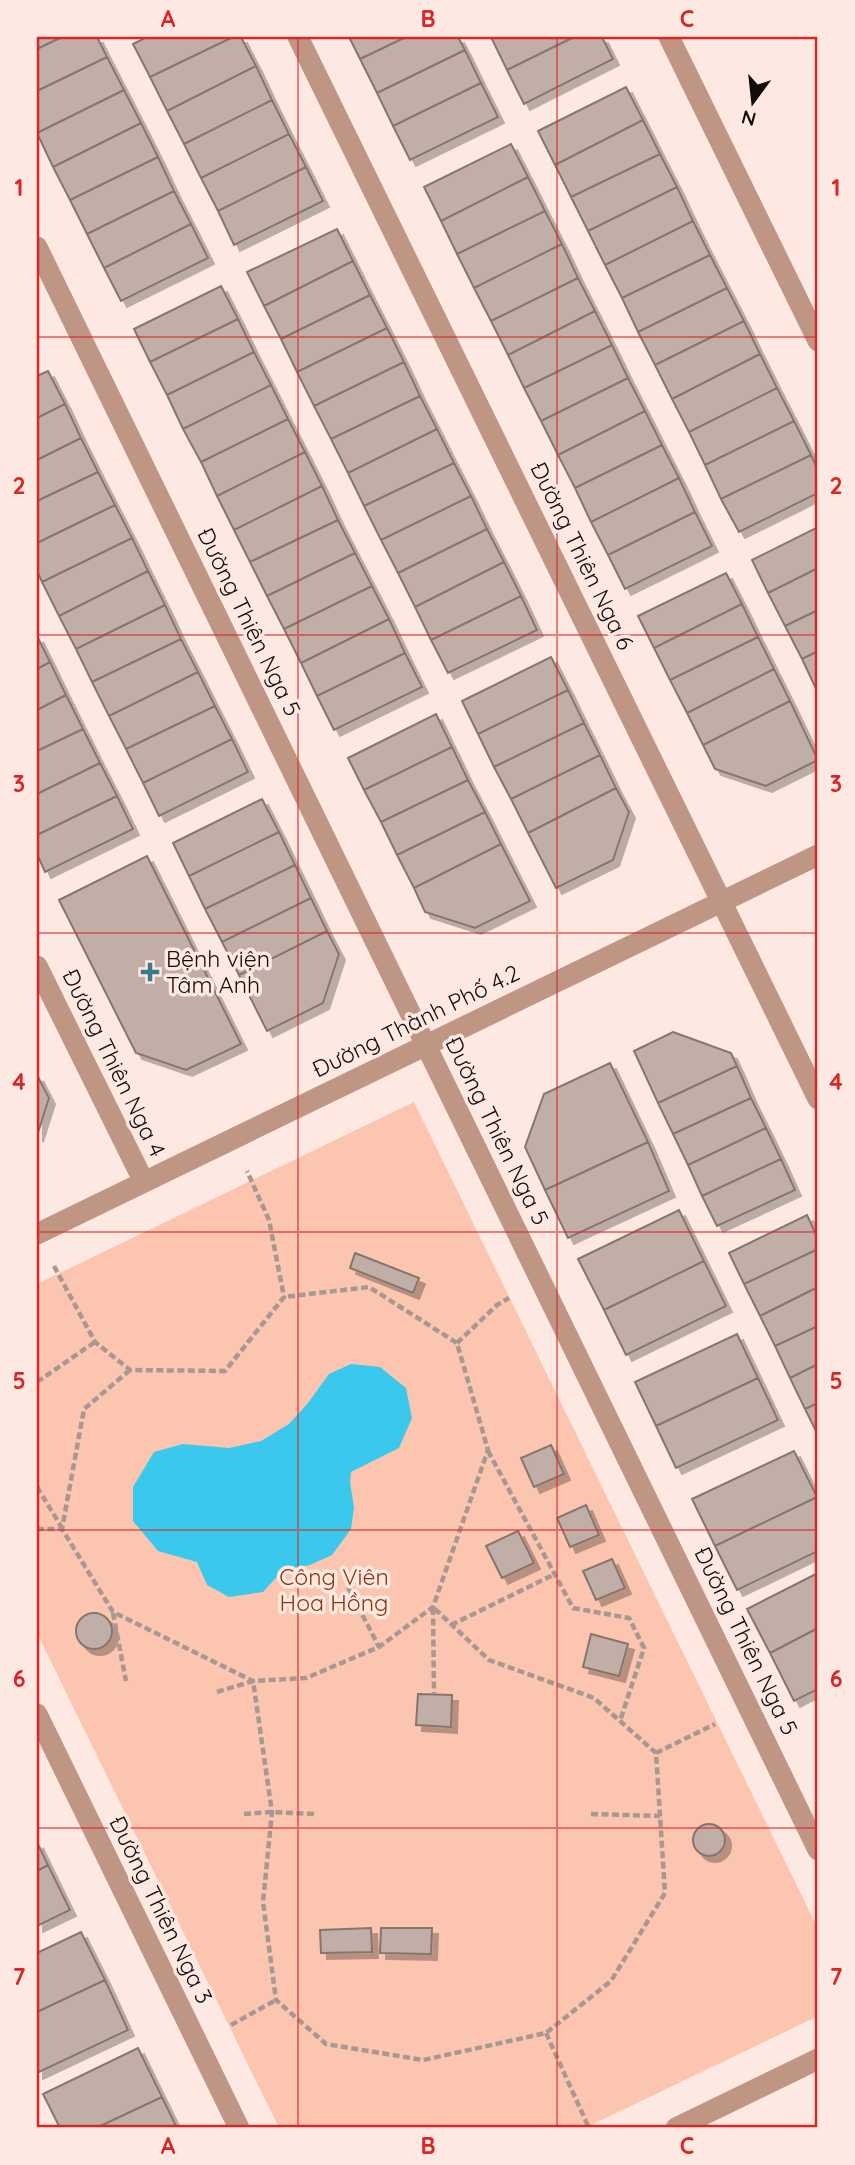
<svg xmlns="http://www.w3.org/2000/svg" width="855" height="2165" viewBox="0 0 855 2165" font-family="Quicksand,sans-serif">
<style>
.green{fill:#fbc5af}
.water{fill:#3ac9ec}
.building{fill:#c1aea7;stroke:#86756e;stroke-width:2;filter:url(#shadow)}
.lines{fill:none;stroke-linecap:round;stroke-linejoin:round}
.path{stroke:#a79892;stroke-width:4.5;stroke-dasharray:7 3.5;stroke-linecap:butt}
.minor{stroke:#bf9584;stroke-width:21}
.grid{fill:none;stroke:#d62828;stroke-width:2;stroke-opacity:0.55}
.poi-dot{fill:#387a8c;stroke:#fde9e1;stroke-width:2.5}
.labels{text-anchor:middle;stroke-width:7;stroke-linejoin:round;paint-order:stroke}
.street-label{font-size:23px;fill:#120c0a;stroke:#fde9e1}
.poi-label{font-size:23px;fill:#120c0a;stroke:#fde9e1;text-anchor:start}
.park-label{font-size:23px;fill:#8b380b;stroke:#fde9e1}
.neatline{fill:none;stroke:#d62828;stroke-width:2.5}
.grid-label{font-size:23px;text-anchor:middle;font-weight:bold;fill:#d62828}
</style>
<defs>
<filter id="shadow"><feDropShadow dx="6" dy="6" stdDeviation="0" flood-color="#0004"/></filter>
</defs>
<rect width="100%" height="100%" fill="#fde9e1"/>
<!-- green -->
<path class="green" d="M414,1102L818,1929V2016L585,2128H279L37,1633V1284Z"/>
<!-- water -->
<path class="water" d="M351,1364L380,1367L406,1388L412,1418L399,1448L351,1472L350,1482L354,1508L351,1529L332,1555L310,1565L283,1570L263,1592L229,1597L207,1585L197,1562L158,1551L133,1521V1487L154,1452L183,1444L229,1448L261,1441L289,1424L308,1403L329,1374Z"/>
<!-- building -->
<path class="building" d="M37,37H62L37,49Z
M62,37H97L107,57L37,91V49Z
M147,37H233L150,77L133,44Z
M233,37H241L256,66L167,111L150,77Z
M349,37H406L360,59Z
M406,37H458L465,50L377,93L360,59Z
M491,37H574L507,70Z
M574,37H602L613,59L524,104L507,70Z
M465,50L481,83L393,126L377,93Z
M107,57L124,90L37,133V91Z
M256,66L272,100L184,144L167,111Z
M481,83L498,117L410,160L393,126Z
M626,87L643,120L555,165L538,131Z
M124,90L141,123L53,167L37,133Z
M272,100L289,134L201,178L184,144Z
M643,120L660,154L571,197L555,165Z
M141,123L158,157L70,200L53,167Z
M289,134L306,167L218,211L201,178Z
M511,144L528,177L441,221L424,187Z
M660,154L677,187L588,231L571,197Z
M158,157L174,191L87,234L70,200Z
M306,167L323,201L234,245L218,211Z
M528,177L545,211L457,254L441,221Z
M677,187L693,221L605,265L588,231Z
M174,191L191,224L104,268L87,234Z
M545,211L562,244L474,288L457,254Z
M693,221L710,255L622,298L605,265Z
M191,224L208,258L121,301L104,268Z
M337,229L353,261L264,306L247,272Z
M562,244L578,278L491,321L474,288Z
M710,255L727,288L638,332L622,298Z
M353,261L370,295L281,339L264,306Z
M578,278L595,311L508,355L491,321Z
M221,286L238,319L150,362L134,329Z
M727,288L744,321L655,365L638,332Z
M370,295L387,328L297,372L281,339Z
M595,311L612,345L524,388L508,355Z
M238,319L254,352L167,395L150,362Z
M744,321L760,354L672,399L655,365Z
M387,328L404,362L314,406L297,372Z
M612,345L628,378L541,421L524,388Z
M254,352L271,385L183,429L167,395Z
M760,354L777,388L689,432L672,399Z
M404,362L420,396L331,439L314,406Z
M48,371L65,404L37,418V376Z
M628,378L645,411L558,455L541,421Z
M271,385L288,419L201,462L183,429Z
M777,388L794,421L705,465L689,432Z
M420,396L437,429L348,473L331,439Z
M65,404L81,438L37,460V418Z
M645,411L662,445L575,488L558,455Z
M288,419L305,452L217,496L201,462Z
M794,421L811,455L721,499L705,465Z
M437,429L454,463L364,506L348,473Z
M81,438L98,472L37,501V460Z
M662,445L679,478L591,522L575,488Z
M305,452L322,486L234,530L217,496Z
M811,455L818,470V493L739,532L721,499Z
M454,463L471,496L381,540L364,506Z
M98,472L115,505L37,543V501Z
M679,478L695,512L608,555L591,522Z
M322,486L338,520L250,562L234,530Z
M471,496L487,529L398,573L381,540Z
M115,505L132,538L42,582L37,571V543Z
M695,512L712,546L625,589L608,555Z
M338,520L355,553L267,596L250,562Z
M818,527V568L768,593L752,560Z
M487,529L504,562L415,607L398,573Z
M132,538L148,571L59,616L42,582Z
M355,553L372,586L284,629L267,596Z
M504,562L521,596L431,640L415,607Z
M818,568V610L785,626L768,593Z
M148,571L165,605L76,649L59,616Z
M726,573L742,604L654,648L638,616Z
M372,586L389,619L301,663L284,629Z
M521,596L537,630L448,673L431,640Z
M742,604L758,637L670,680L654,648Z
M165,605L181,639L92,682L76,649Z
M818,610V651L802,659L785,626Z
M389,619L405,653L317,696L301,663Z
M37,636L50,662L37,669Z
M758,637L774,669L687,713L670,680Z
M181,639L198,672L109,716L92,682Z
M818,651V693L802,659Z
M405,653L422,687L334,730L317,696Z
M551,657L568,690L478,734L462,701Z
M50,662L66,695L37,710V669Z
M774,669L790,701L703,745L687,713Z
M198,672L215,706L126,749L109,716Z
M568,690L584,723L494,767L478,734Z
M66,695L83,729L37,751V710Z
M790,701L818,760L766,786L715,769L703,745Z
M215,706L232,739L143,783L126,749Z
M436,714L452,747L364,790L348,758Z
M584,723L600,755L511,799L494,767Z
M83,729L100,763L37,794V751Z
M232,739L248,772L159,816L143,783Z
M452,747L468,780L381,822L364,790Z
M600,755L616,788L528,833L511,799Z
M100,763L117,796L37,835V794Z
M468,780L485,812L397,855L381,822Z
M616,788L629,812L613,860L556,888L528,833Z
M117,796L133,829L45,872L37,854V835Z
M262,799L279,832L189,876L173,843Z
M485,812L501,844L414,888L397,855Z
M279,832L295,865L205,909L189,876Z
M501,844L530,901L475,928L425,912L414,888Z
M147,856L241,1044L186,1070L136,1053L59,900Z
M295,865L311,898L222,942L205,909Z
M311,898L327,931L239,975L222,942Z
M327,931L339,954L323,1003L267,1031L239,975Z
M673,1032L731,1053L737,1066L658,1103L634,1051Z
M610,1063L648,1142L545,1190L525,1147L544,1094Z
M737,1066L751,1098L673,1134L658,1103Z
M37,1075L49,1098L37,1136Z
M751,1098L766,1128L688,1165L673,1134Z
M766,1128L781,1159L702,1196L688,1165Z
M648,1142L669,1191L568,1238L545,1190Z
M781,1159L795,1190L717,1226L702,1196Z
M679,1210L704,1261L604,1310L578,1259Z
M807,1215L818,1239V1249L744,1284L729,1253Z
M818,1249V1287L760,1316L744,1284Z
M355,1253L419,1278L413,1293L350,1268Z
M704,1261L726,1306L626,1355L604,1310Z
M818,1287V1326L775,1346L760,1316Z
M818,1326V1364L790,1378L775,1346Z
M737,1334L758,1378L656,1426L635,1382Z
M818,1364V1403L805,1409L790,1378Z
M758,1378L778,1420L676,1468L656,1426Z
M818,1403V1435L805,1409Z
M551,1445L564,1474L534,1487L521,1458Z
M794,1451L817,1497L715,1546L692,1499Z
M817,1497L818,1551L737,1590L715,1546Z
M586,1505L599,1535L570,1547L557,1518Z
M518,1531L534,1563L502,1578L486,1546Z
M612,1559L625,1588L596,1600L583,1571Z
M818,1573V1628L770,1653L747,1609Z
M76 1631a18 18 0 1 1 36 0a18 18 0 1 1-36 0Z
M818,1628V1689L794,1701L770,1653Z
M591,1634L628,1644L619,1676L583,1667Z
M418,1694L452,1695L451,1727L416,1725Z
M693 1840a16 16 0 1 1 32 0a16 16 0 1 1-32 0Z
M37,1842L48,1865L37,1871Z
M48,1865L70,1910L37,1926V1871Z
M371,1928L372,1952L321,1953L320,1930Z
M381,1928H432L431,1954L380,1953Z
M81,1932L105,1980L37,2012V1953Z
M105,1980L128,2030L37,2073V2012Z
M138,2048L162,2097L96,2128H60L43,2094Z
M162,2097L177,2128H96Z"/>
<g class="lines">
<!-- path -->
<path class="path" d="M54,1266L95,1342L130,1370L225,1371L284,1297L269,1220L247,1171
M457,1343L497,1305L509,1298
M130,1370L84,1409L62,1529L113,1612L253,1681L306,1678L379,1647L433,1607L488,1450L457,1343L369,1287L284,1297
M37,1382L95,1342
M488,1451L573,1608L629,1618L644,1648L620,1721
M37,1487L62,1528
M37,1529H61
M348,1587L379,1647
M433,1608L434,1694
M113,1613L126,1681
M451,1625L555,1574
M217,1692L253,1681L272,1812L263,1902L276,2000L326,2044L423,2060L546,2033L611,1981L665,1893L656,1753L594,1698L489,1660L433,1607
M656,1753L715,1724
M244,1814L272,1812L315,1814
M591,1814L660,1816
M231,2025L276,2000
M546,2033L589,2128"/>
<!-- minor -->
<path class="minor" d="M298,37L818,1099
M669,37L818,341
M37,247L818,1850
M37,966L144,1182
M37,1234L818,855
M37,1714L239,2128
M676,2128L818,2059"/>
</g>
<!-- grid -->
<path class="grid" d="M298,37V2128M557,37V2128M37,337H818M37,635H818M37,933H818M37,1232H818M37,1530H818M37,1828H818"/>
<!-- markers -->
<path class="poi-dot" d="M146.5 961.5h7v7h7v7h-7v7h-7v-7h-7v-7h7z"/>
<g class="labels">
<!-- street labels -->
<g class="street-label">
<text transform="translate(582 556) rotate(64)" y="8">Đường Thiên Nga 6</text>
<text transform="translate(249 622) rotate(64)" y="8">Đường Thiên Nga 5</text>
<text transform="translate(416 1021) rotate(-26)" y="8">Đường Thành Phố 4.2</text>
<text transform="translate(114 1063) rotate(64)" y="8">Đường Thiên Nga 4</text>
<text transform="translate(497 1131) rotate(64)" y="8">Đường Thiên Nga 5</text>
<text transform="translate(746 1641) rotate(64)" y="8">Đường Thiên Nga 5</text>
<text transform="translate(161 1910) rotate(64)" y="8">Đường Thiên Nga 3</text>
</g>
<!-- poi labels -->
<g class="poi-label">
<text x="166" y="967">Bệnh viện<tspan x="166" dy="26">Tâm Anh</tspan></text>
</g>
<!-- park labels -->
<g class="park-label">
<text x="334" y="1585">Công Viên<tspan x="334" dy="26">Hoa Hồng</tspan></text>
</g>
</g>
<!-- border -->
<rect width="855" height="2165" fill="none" stroke="#fde9e1" stroke-width="77"/>
<!-- north arrow -->
<g transform="translate(753 102) rotate(195)" stroke="#fde9e1" stroke-width="5" paint-order="stroke">
<path d="M0-5L12 26L0 18L-12 26Z" fill="#120c0a"/>
<text y="-10" font-size="19" font-weight="bold" text-anchor="middle" fill="#120c0a">N</text>
</g>
<rect x="38" y="38" width="778" height="2088" class="neatline"/>
<g class="grid-label">
<text x="168" y="27">A</text>
<text x="428" y="27">B</text>
<text x="687" y="27">C</text>
<text x="19" y="196">1</text>
<text x="836" y="196">1</text>
<text x="19" y="494">2</text>
<text x="836" y="494">2</text>
<text x="19" y="792">3</text>
<text x="836" y="792">3</text>
<text x="19" y="1090">4</text>
<text x="836" y="1090">4</text>
<text x="19" y="1389">5</text>
<text x="836" y="1389">5</text>
<text x="19" y="1687">6</text>
<text x="836" y="1687">6</text>
<text x="19" y="1985">7</text>
<text x="836" y="1985">7</text>
<text x="168" y="2154">A</text>
<text x="428" y="2154">B</text>
<text x="687" y="2154">C</text>
</g>
</svg>
